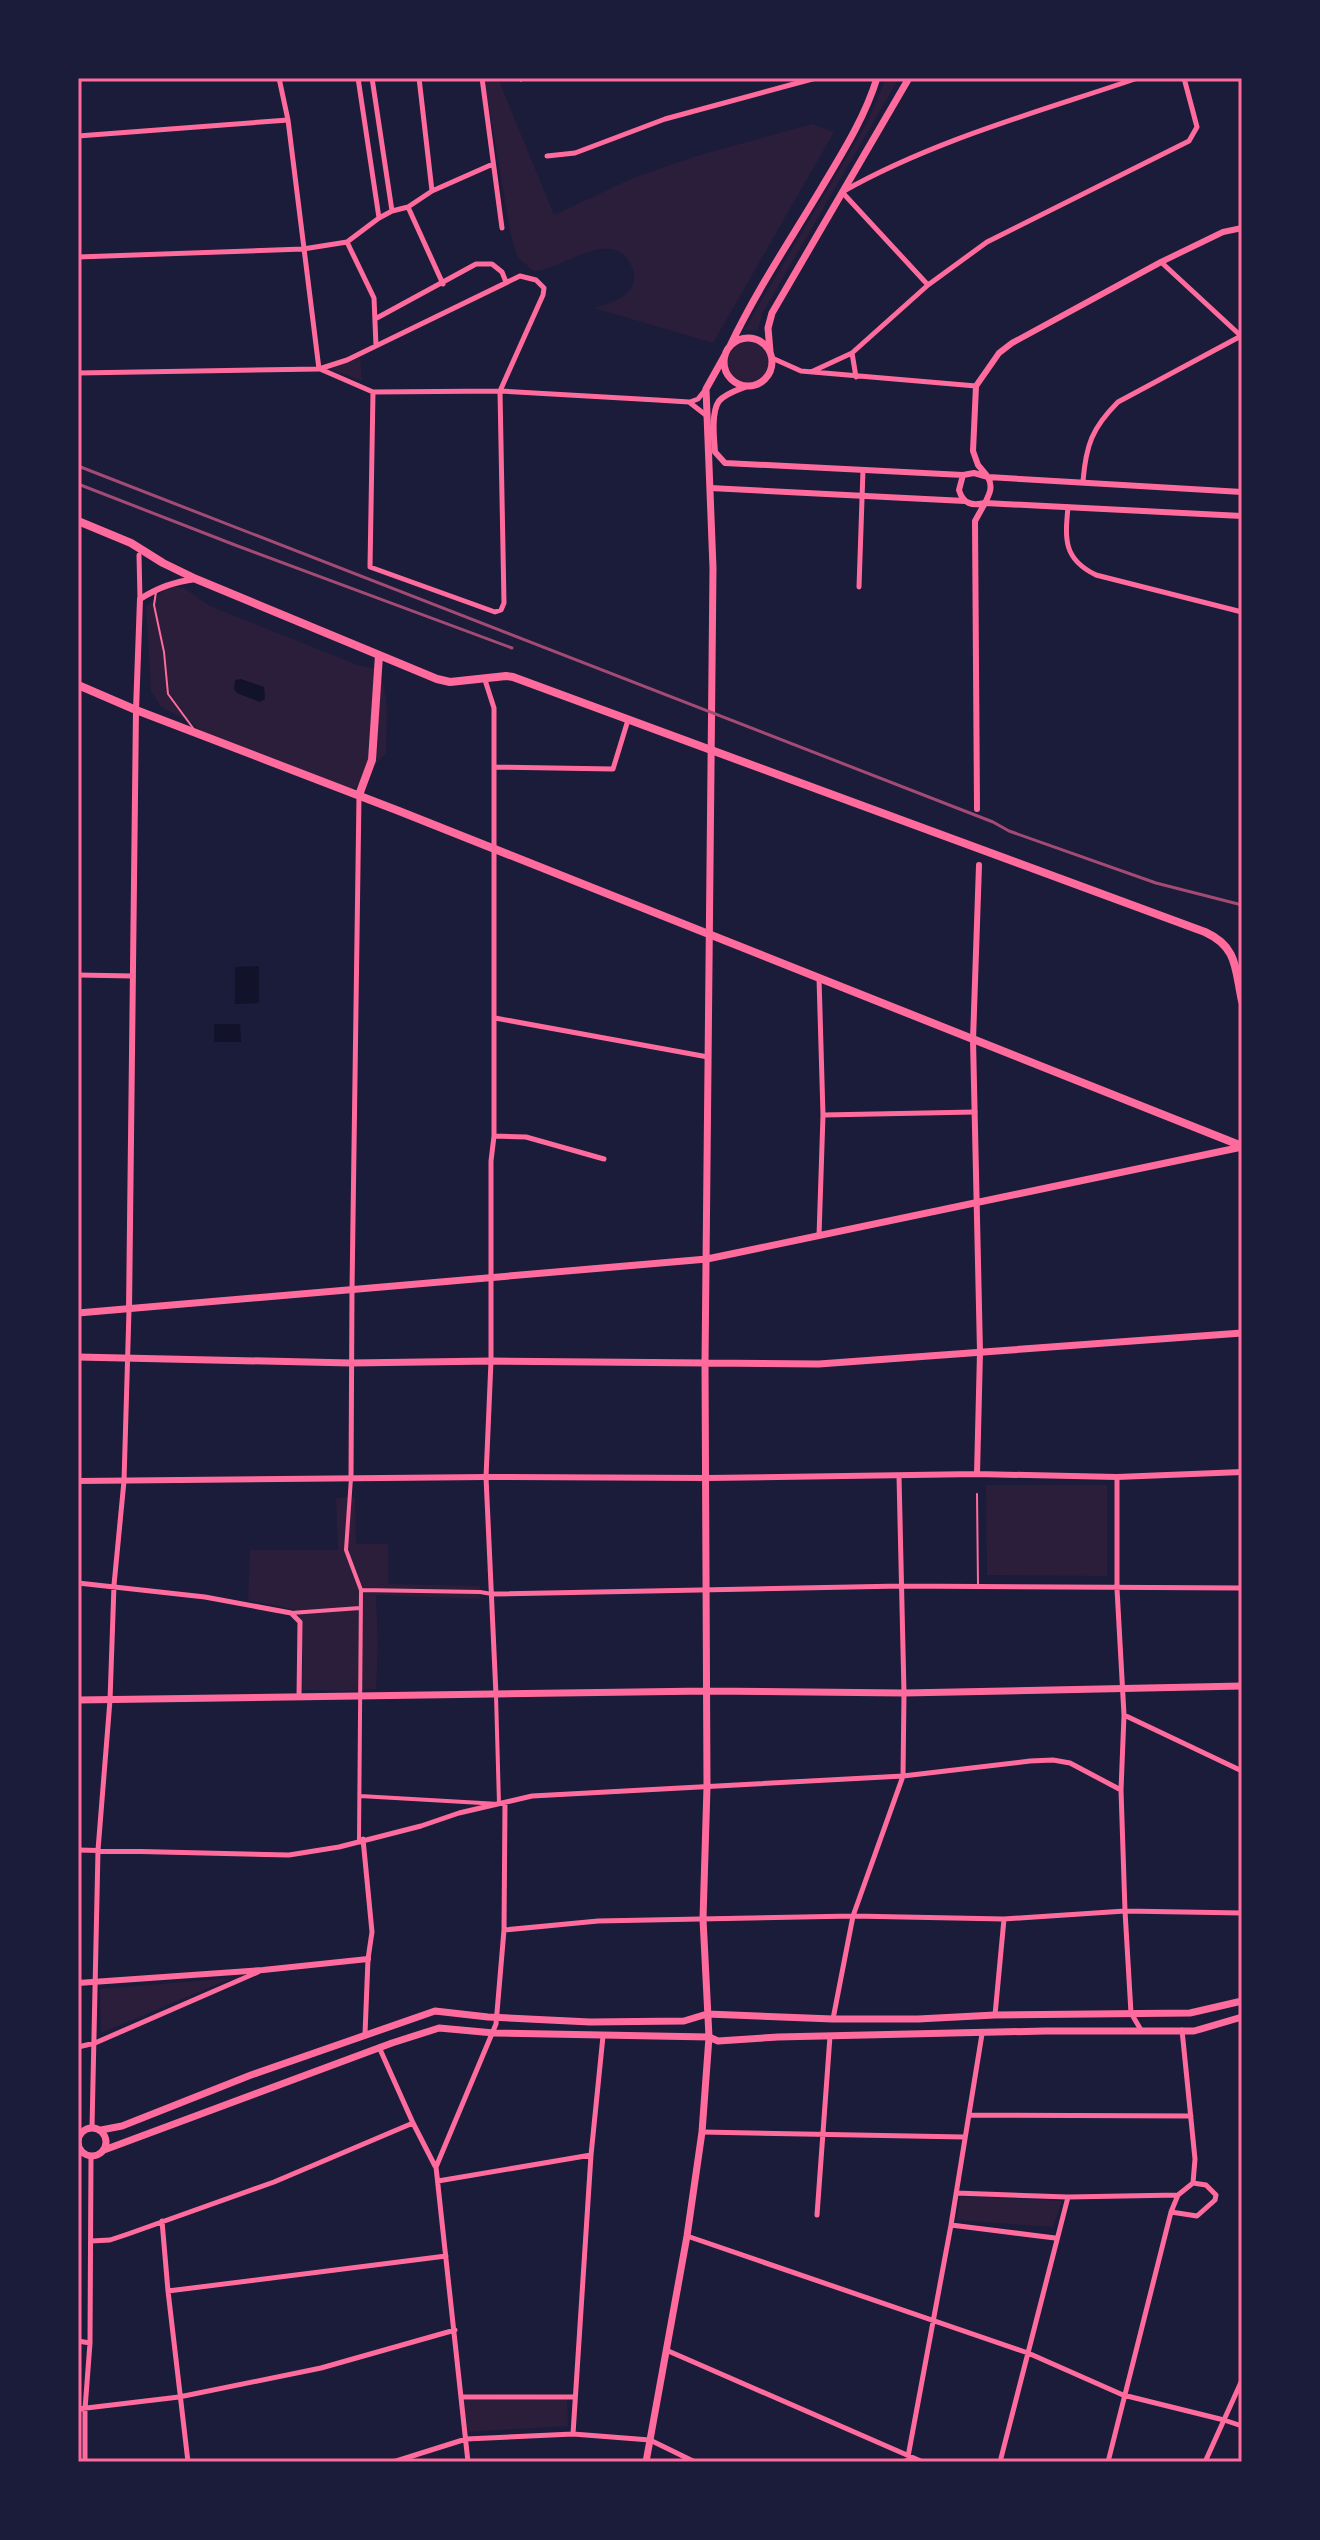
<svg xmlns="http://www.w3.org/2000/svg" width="1320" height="2540" viewBox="0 0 1320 2540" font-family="'DM Sans',sans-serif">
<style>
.green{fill:#2a1e3b}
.water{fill:#12122b}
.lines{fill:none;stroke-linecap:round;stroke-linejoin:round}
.service{stroke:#ff6b9d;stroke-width:2}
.pedestrian{stroke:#ff6b9d;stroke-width:4}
.minor{stroke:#ff6b9d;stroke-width:5}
.tertiary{stroke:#ff6b9d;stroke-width:6}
.secondary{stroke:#ff6b9d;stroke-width:7}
.primary{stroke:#ff6b9d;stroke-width:8}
.rail{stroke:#a44b75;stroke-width:3}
.neatline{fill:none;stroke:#ff6b9d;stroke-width:3}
</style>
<rect width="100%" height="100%" fill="#1b1b3a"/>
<!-- green -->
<path class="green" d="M484,78H498L554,215L633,178L696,156L812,124L834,132L713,343L594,308C612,303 640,294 633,270C631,265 628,258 623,254C598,236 560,270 534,271L518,258L511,236Z
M886,78H899L762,314L758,331L744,330L868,121Z
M727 362a21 21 0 1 1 42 0a21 21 0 1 1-42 0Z
M360,356L362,381L326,368Z
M172,586L184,588L210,606L358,665L377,669C391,694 386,724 386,753L355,788L348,790L198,729L191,722L161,707L151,691L146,607L165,589Z
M986,1485H1107V1576L987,1575Z
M355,1497L356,1544H388V1584L480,1586V1599L376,1595L378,1645L376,1689L348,1691L302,1690L303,1655L296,1610L248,1600L250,1550H338L336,1498Z
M232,1978L101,2033L100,1989Z
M960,2196L1062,2201L1053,2227L957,2220Z
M567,2399L568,2426L468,2432L463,2400Z"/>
<!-- water -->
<path class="water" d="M241,679L264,687L265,699L260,702L237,693L234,689L235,680Z
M259,966V1003L235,1004V967Z
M214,1024H240L241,1042H214Z"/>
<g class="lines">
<!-- service -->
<path class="service" d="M156,592L154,605L164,652L168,694L193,728
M977,1494L978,1585"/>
<!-- pedestrian -->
<path class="pedestrian" d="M351,1478L346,1550L361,1590L359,1841
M361,1590L480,1592L492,1594
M291,1613L360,1608
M360,1796L499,1804L496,1695"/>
<!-- minor -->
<path class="minor" d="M279,78L288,120L319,369
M358,78L379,218
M372,78L392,211
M419,78L432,191
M482,78L502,228
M521,79L522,78
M78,136L288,120
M547,156L575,153L665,119L816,78
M408,207L443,284
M347,242L374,298L376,346
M78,257L303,249L347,242L379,218L392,211L408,207L432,191L493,164
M1161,262L1241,336
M928,285L842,192C934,140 1038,112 1138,78
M375,319L476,264H492L502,272L506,282
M852,353L856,377
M772,358L801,371L976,386
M320,369L373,392L500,391L657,400L689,402L707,416
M811,372L852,353L928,285L987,242L1189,141L1197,127L1184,78
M78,373L319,369L347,360L520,276L536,280L544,288L543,295L500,391L504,603L501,610L495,612L370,567L373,392
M690,402L698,399L706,389
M1083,481C1086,445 1092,428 1118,402L1241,336
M1068,507C1065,539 1063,559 1096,575L1242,612
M139,555L140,599
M859,587L863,470
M485,680L494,708V1136L491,1161V1361L486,1477L496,1695
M494,767L613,769L628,720
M78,975L133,976
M495,1018L708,1057
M823,1115L975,1112
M494,1136L526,1137L604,1159
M819,1236L823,1115L819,978
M1117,1477V1589L1124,1715L1121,1790L1125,1911L1131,2013L1141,2030
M351,1478L352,1290L359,796
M78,1583L205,1597L291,1613L300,1622L299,1697
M492,1594L901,1586L1242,1588
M1124,1715L1242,1771
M363,1839L372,1932L368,1959L365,2034
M78,1850L289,1855L339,1847L421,1826L459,1813L532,1796L903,1776L1030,1761L1053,1760L1070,1763L1121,1790
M504,1930L598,1921L853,1916L1004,1919L1125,1911L1242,1913
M995,2015L1004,1919
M833,2019L853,1916L903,1776L904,1693L899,1476
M1182,2030L1195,2159L1193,2183
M78,2047L95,2043L258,1972
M379,2047L413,2123L435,2166
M970,2115L1191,2116
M92,2128L98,1850L110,1700L114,1585L124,1481L129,1310
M702,2132L964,2137
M438,2181L591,2155
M956,2193L1068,2197L1178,2195L1193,2183
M1171,2212L1197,2216L1215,2200L1216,2195L1206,2185L1193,2183
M817,2215L830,2036
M162,2221L168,2291L188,2462
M951,2225L1055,2238
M687,2236L1028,2353L1123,2395L1224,2420L1242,2426
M91,2241L110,2240L128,2234L274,2182L413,2123
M168,2291L446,2256
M78,2341L90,2343
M666,2350L923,2462
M462,2397H573
M78,2409L179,2397L321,2368L455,2330
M573,2434L591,2155L603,2036
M85,2462V2409L90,2343L91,2156
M393,2462L466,2439L573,2434L650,2440L695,2462
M468,2462L436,2167L496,2024L504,1930L505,1803
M907,2462L951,2225L982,2034
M1000,2462L1068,2197
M1108,2462L1171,2212L1178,2195
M1205,2462L1242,2380"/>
<!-- tertiary -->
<path class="tertiary" d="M1242,228L1223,232L1161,262L1012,343L999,353L976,386L973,451L978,465L988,477L1242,492
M747,386C738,390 726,393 719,401C711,412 714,439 715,452L725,463L963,475L974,473L988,477C993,487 990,493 985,503C972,506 963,504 959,490L963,475
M710,488L965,501
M977,809L975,521L985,503L1242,516
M129,1310L136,710L140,599C159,587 174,582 196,579
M977,1474L980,1352L973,1040L979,865
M78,1481L486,1477L706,1478L977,1474L1117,1477L1242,1472
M78,1983L263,1970L368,1959"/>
<!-- secondary -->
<path class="secondary" d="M724 362a24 24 0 1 1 48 0a24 24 0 1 1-48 0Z
M730,346C756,291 791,239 822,187C843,152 865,117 877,78
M770,351L768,328L772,313L909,78
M78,1313L707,1259L1242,1147
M78,1357L351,1363L491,1361L819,1364L1242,1333
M78,1700L706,1691L904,1693L1242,1686
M78 2142a14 14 0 1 1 28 0a14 14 0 1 1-28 0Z
M101,2130L122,2126L251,2075L435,2011L488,2017L590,2022L684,2021L707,2014L833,2019H918L995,2015L1190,2013L1242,2001
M104,2150L392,2043L439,2028L494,2033L709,2037L718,2041L778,2037L1045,2031H1194L1242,2017
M646,2462L687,2236L702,2132L709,2037L703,1919L707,1787L705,1364L713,568L706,389L725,355"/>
<!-- primary -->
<path class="primary" d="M78,521L131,543L163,563L196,579L437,679L450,682L506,676L513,677L1205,932C1238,947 1235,969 1242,1001
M78,685L136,710L399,811L1242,1146
M359,795L372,760L379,655"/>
<!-- rail -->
<path class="rail" d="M78,466L993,822L1009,831L1156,883L1242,905
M78,484L235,545L512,648"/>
</g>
<!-- border -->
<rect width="1320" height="2540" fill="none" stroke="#1b1b3a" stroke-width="160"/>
<rect x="80" y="80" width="1160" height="2380" class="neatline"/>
</svg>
